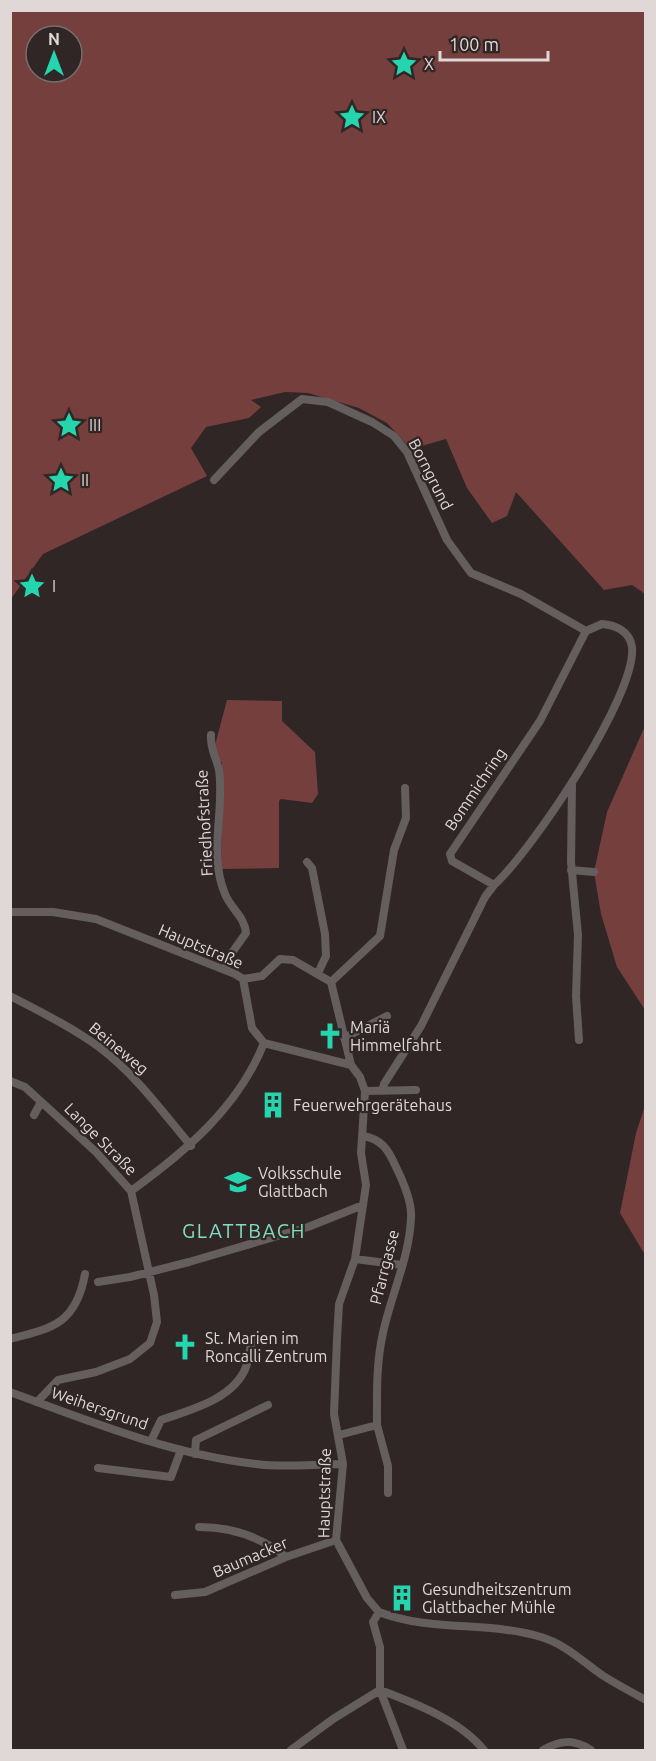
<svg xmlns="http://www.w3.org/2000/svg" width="656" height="1761" viewBox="0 0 656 1761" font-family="Ubuntu,sans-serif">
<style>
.green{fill:#753f3d;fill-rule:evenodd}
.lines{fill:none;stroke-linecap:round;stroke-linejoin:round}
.minor{stroke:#645e5e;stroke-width:8}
.labels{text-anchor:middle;stroke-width:4.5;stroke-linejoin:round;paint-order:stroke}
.poi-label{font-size:16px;fill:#dfd8d7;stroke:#302625;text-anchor:start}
.street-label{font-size:16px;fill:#dfd8d7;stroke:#302625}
.quarter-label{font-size:20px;letter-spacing:1.5px;fill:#80dfc3;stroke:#302625}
</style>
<rect width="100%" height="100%" fill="#302625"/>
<!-- green -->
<path class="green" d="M11,11H645V594L632,585L604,590L516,492L507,516L492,523L467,488L446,439L411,449L387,423L359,408L308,393L285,392L251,400L261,407L249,418L206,427L191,448L207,476L43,554L11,599ZM36,36H72V72H36Z
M227,700L282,701V721L315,752L318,794L312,803L281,799L279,801V868L221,869L222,762L217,761L214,749Z
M645,726V1010L617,967L601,914L594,872L607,812Z
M645,1106V1255L620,1213L636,1133Z"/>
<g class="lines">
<!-- minor -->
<path class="minor" d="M214,480L259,432L302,399L328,402L372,422L394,436L407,452L447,540L471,573L521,594L586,631
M602,624C615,625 630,631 632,647C637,695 531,852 494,885L452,861L450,854L540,721L586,631Z
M211,735C210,750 216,756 219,770C225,810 208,854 225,894C231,909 245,917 246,933L231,954L225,970
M572,785L571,862L578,935L576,996L579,1040
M307,862L312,868L325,934L326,956L318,973
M571,870L594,872
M10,912H53L96,919L235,974L243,979L252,1028L264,1043L351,1065
M243,979L262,976L280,959L293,960L331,982L351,1065L360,1077L365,1091L361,1153L366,1185L355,1259L339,1304L337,1339L334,1414L343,1464L336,1540L367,1598L379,1612C430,1632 488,1621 541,1637C565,1644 582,1661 602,1675C616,1684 631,1692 646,1700
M331,982L380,936L394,850L406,818L405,788
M10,996C41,1012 71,1027 99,1047C135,1074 162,1111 191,1146
M344,1038L387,1016
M10,1081L25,1087L96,1152L131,1191L154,1295L157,1322L150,1343L130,1359L96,1372L58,1380L37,1402
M365,1091L416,1090
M382,1091L384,1084L421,1026L485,897L494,885
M34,1115L41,1102
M131,1191C186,1151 238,1108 264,1043
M355,1259L402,1265
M98,1282L130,1277L189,1262L308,1227L363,1205
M10,1339C54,1328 76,1323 85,1274
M10,1392C91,1422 170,1454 256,1464C284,1468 314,1464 343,1464
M377,1425L388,1466V1493
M339,1435L377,1425C377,1394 376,1363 383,1333C391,1295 410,1256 411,1217C412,1202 402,1179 395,1165C388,1149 381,1139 363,1136
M151,1441L161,1420C190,1410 234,1399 246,1367C249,1358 250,1348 252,1339
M195,1454L196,1440L268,1405
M98,1468L171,1477L181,1450
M199,1527C231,1527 261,1537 286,1557
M175,1595L205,1592L286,1557L336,1540
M379,1612L373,1622L380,1647V1690L403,1750
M380,1690C417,1704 459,1720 484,1750
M291,1750L333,1719L380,1690
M543,1750C560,1740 574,1739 591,1750"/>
</g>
<!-- icons -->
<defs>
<g id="sight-bare" transform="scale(2.07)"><path d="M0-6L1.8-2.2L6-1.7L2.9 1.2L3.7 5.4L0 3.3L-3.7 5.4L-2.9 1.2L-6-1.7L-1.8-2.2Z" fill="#25d5ae" stroke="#302625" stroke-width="2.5" paint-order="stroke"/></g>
<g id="church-bare" transform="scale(2.07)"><path d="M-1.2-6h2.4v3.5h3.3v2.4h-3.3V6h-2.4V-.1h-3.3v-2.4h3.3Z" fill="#25d5ae" stroke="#302625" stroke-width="2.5" paint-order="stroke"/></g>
<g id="building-bare" transform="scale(2.07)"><path d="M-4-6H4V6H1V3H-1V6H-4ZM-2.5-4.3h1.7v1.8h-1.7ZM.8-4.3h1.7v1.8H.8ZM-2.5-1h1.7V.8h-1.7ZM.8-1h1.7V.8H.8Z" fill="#25d5ae" stroke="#302625" stroke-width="2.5" paint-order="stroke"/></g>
<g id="school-bare" transform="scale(2.07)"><path d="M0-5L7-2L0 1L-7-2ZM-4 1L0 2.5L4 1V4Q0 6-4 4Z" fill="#25d5ae" stroke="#302625" stroke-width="2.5" paint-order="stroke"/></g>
</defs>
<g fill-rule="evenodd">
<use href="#sight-bare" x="404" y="64"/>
<use href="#sight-bare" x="352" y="117"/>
<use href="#sight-bare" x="69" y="425"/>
<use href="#sight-bare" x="61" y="480"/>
<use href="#sight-bare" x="32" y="586"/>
<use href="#church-bare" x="330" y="1036"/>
<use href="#building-bare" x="273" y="1105"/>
<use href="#school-bare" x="238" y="1182"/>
<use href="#church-bare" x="185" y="1347"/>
<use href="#building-bare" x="402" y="1598"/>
</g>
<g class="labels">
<!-- poi labels -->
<g class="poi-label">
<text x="424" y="70">X</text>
<text x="372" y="123">IX</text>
<text x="89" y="431">III</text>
<text x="81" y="486">II</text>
<text x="52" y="592">I</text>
<text x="350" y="1033">Mariä<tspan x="350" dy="18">Himmelfahrt</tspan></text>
<text x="293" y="1111">Feuerwehrgerätehaus</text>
<text x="258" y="1179">Volksschule<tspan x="258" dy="18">Glattbach</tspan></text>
<text x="205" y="1344">St. Marien im<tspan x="205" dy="18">Roncalli Zentrum</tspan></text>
<text x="422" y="1595">Gesundheitszentrum<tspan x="422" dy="18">Glattbacher Mühle</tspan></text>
</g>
<!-- street labels -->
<g class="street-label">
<text transform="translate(431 474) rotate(63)" y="6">Borngrund</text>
<text transform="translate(475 789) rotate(-56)" y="6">Bommichring</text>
<text transform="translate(204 823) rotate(-93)" y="6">Friedhofstraße</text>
<text transform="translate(201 946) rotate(23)" y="6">Hauptstraße</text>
<text transform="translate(119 1048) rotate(40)" y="6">Beineweg</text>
<text transform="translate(101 1139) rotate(45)" y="6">Lange Straße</text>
<text transform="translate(384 1267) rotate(-76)" y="6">Pfarrgasse</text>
<text transform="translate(100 1408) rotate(19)" y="6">Weihersgrund</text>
<text transform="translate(324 1493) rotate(-89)" y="6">Hauptstraße</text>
<text transform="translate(250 1557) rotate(-23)" y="6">Baumacker</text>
</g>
<!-- quarter labels -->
<g class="quarter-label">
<text x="244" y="1238">GLATTBACH</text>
</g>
</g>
<!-- border -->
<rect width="656" height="1761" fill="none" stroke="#dfd8d7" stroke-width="24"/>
<!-- north arrow -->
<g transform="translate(54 54)"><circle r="28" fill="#302625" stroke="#766d6c" stroke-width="1.5"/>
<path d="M0-4.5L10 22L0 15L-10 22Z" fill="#25d5ae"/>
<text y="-9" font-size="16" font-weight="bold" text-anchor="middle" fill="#dfd8d7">N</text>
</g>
<!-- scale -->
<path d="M440 51v9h108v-9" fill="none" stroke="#dfd8d7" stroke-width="3"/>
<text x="449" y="51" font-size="18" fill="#dfd8d7" stroke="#302625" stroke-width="4.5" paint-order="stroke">100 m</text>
</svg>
